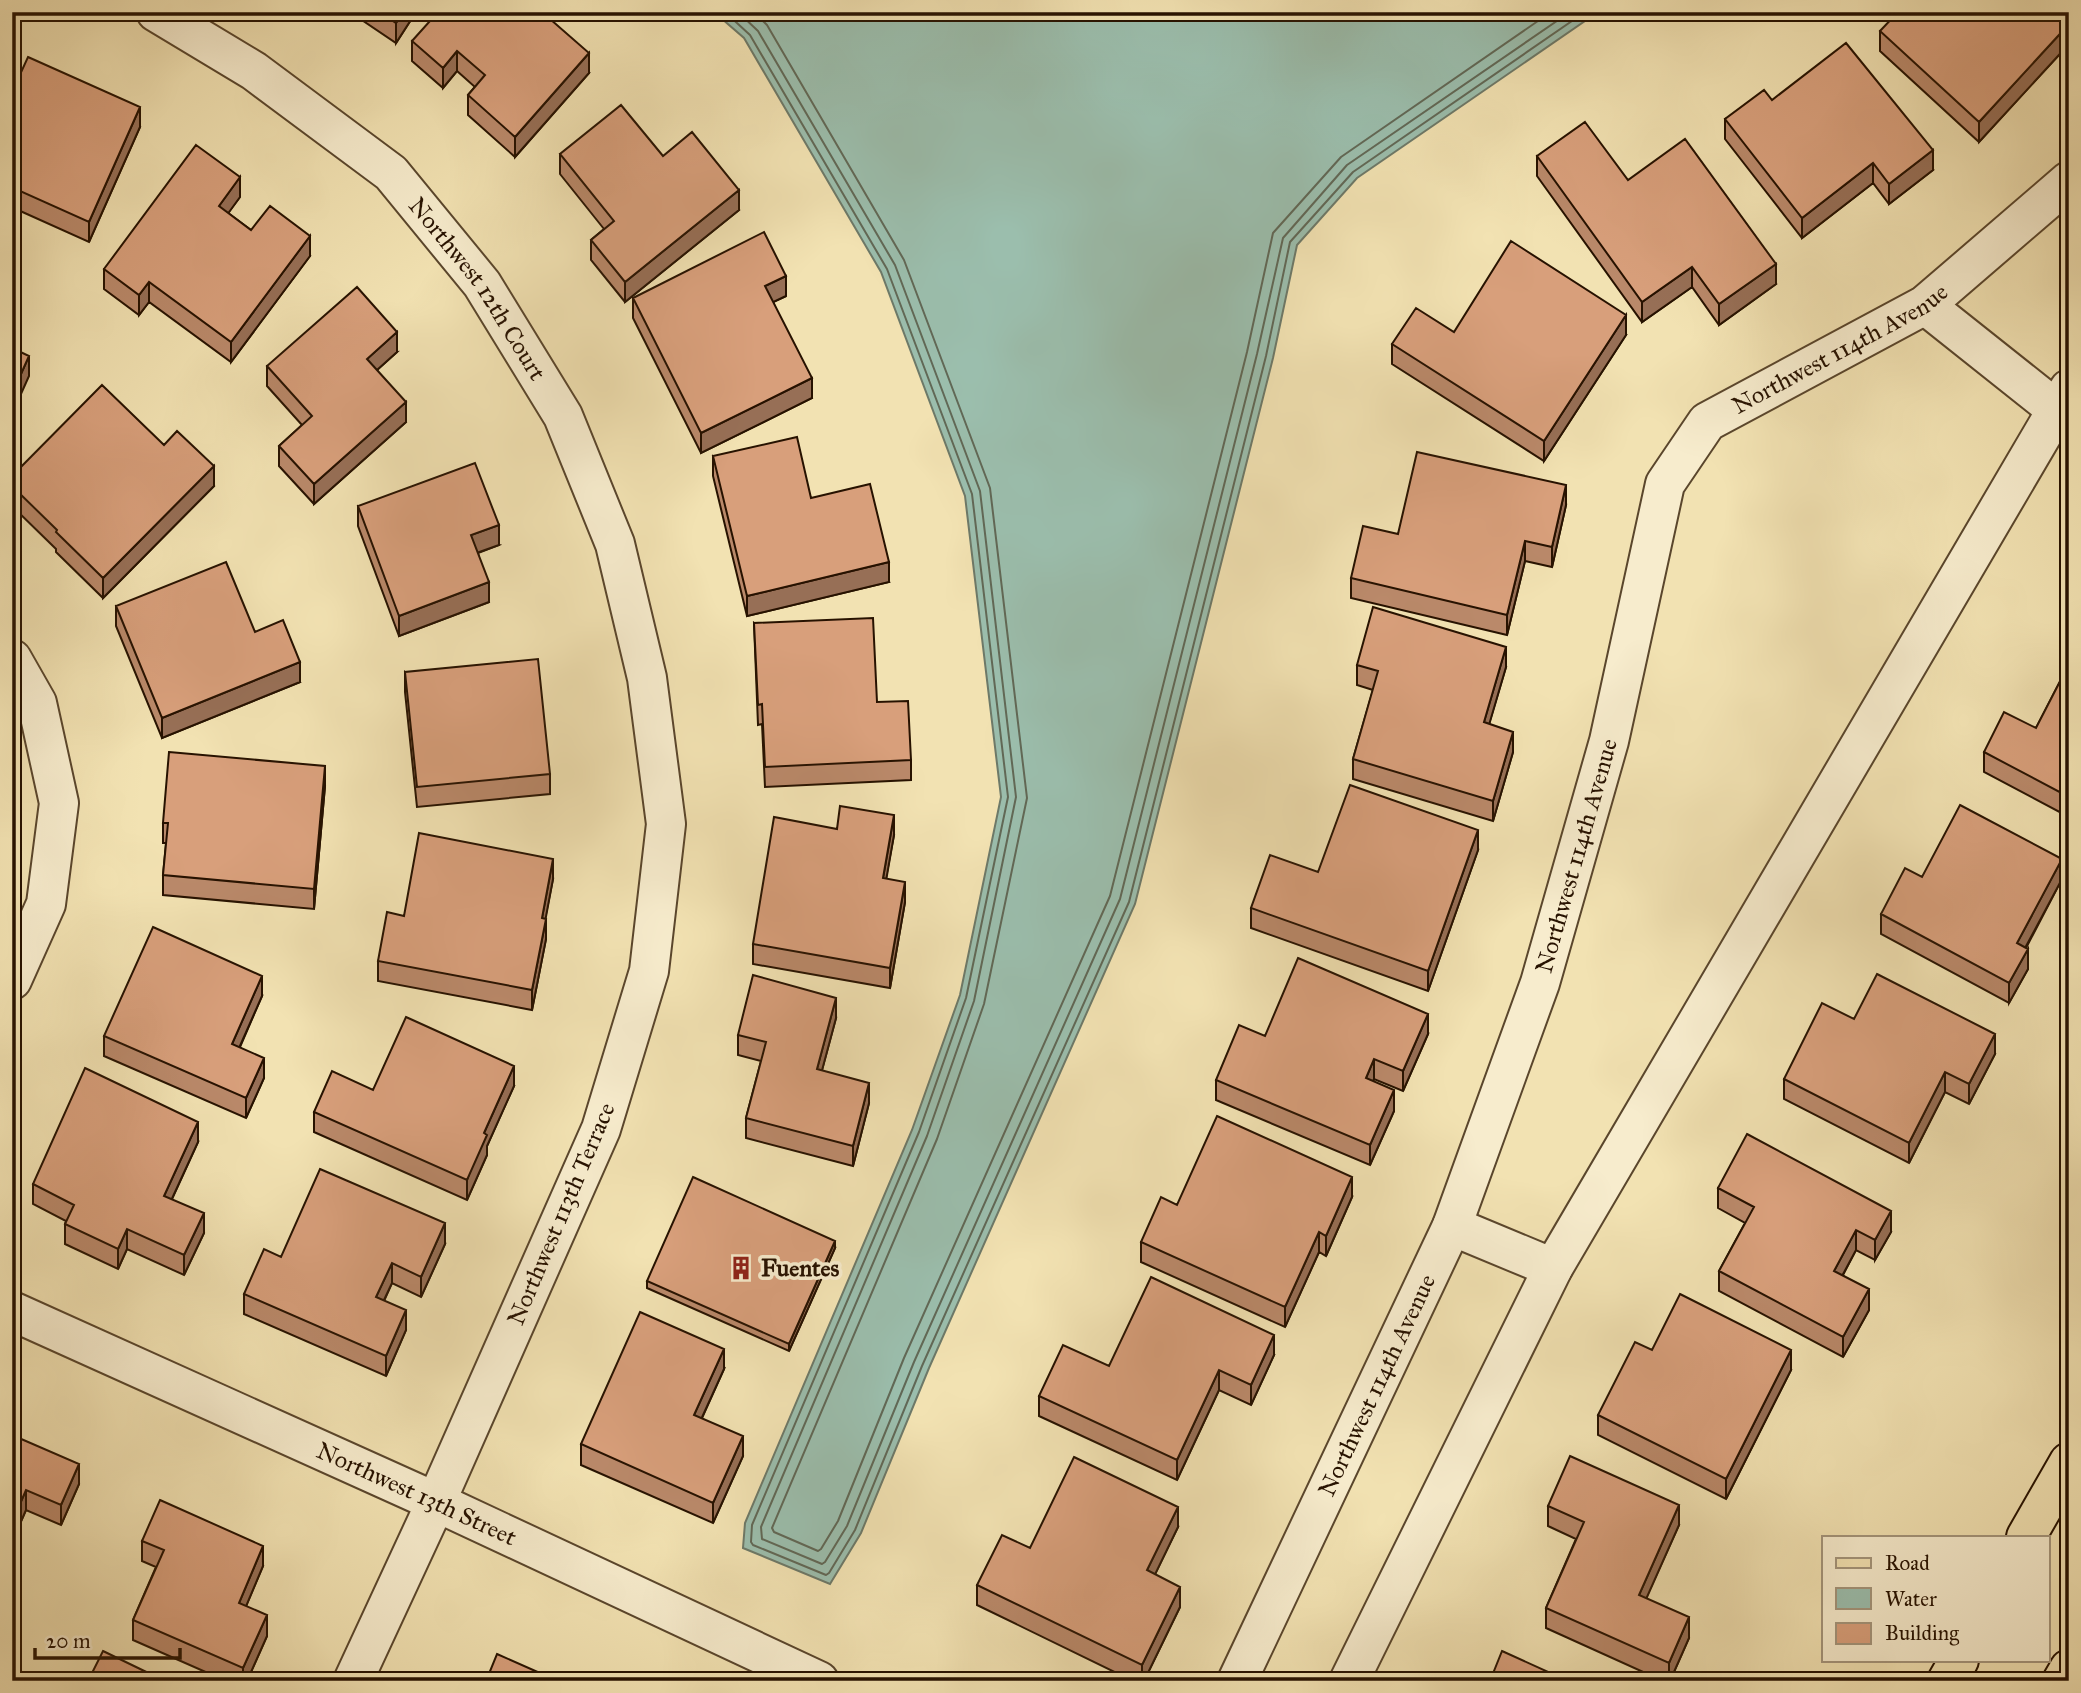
<svg xmlns="http://www.w3.org/2000/svg" width="2081" height="1693" viewBox="0 0 2081 1693" font-family="'IM FELL Great Primer',serif">
<style>
.water{fill:#9bbead;stroke:#6d7968;stroke-width:2}
.lines{fill:none;stroke-linecap:round;stroke-linejoin:round}
.shore{stroke:#616856;stroke-width:2}
.minor-casing{stroke:#5a462c;stroke-width:42}
.major-casing{stroke:#271200;stroke-width:42}
.minor{stroke:#f7eccd;stroke-width:38}
.major{stroke:#f2e2b2;stroke-width:38}
.wall{fill:#ba896a;stroke:#271200;stroke-width:2}
.shaded-wall{fill:#976f56;stroke:#271200;stroke-width:2}
.building{fill:#d89f7b;stroke:#271200;stroke-width:2}
.labels{text-anchor:middle;stroke-width:7;stroke-linejoin:round;paint-order:stroke}
.street-label{font-size:24px;fill:#271200;stroke:#f7eccd}
.poi-label{font-size:24px;font-weight:bold;fill:#271200;stroke:#f7eccd;text-anchor:start}
</style>
<rect width="100%" height="100%" fill="#f2e2b2"/>
<filter id="stains"><feTurbulence type="fractalNoise" baseFrequency=".00286" numOctaves="4"/><feColorMatrix values="0 0 0 0 .2 0 0 0 0 .09 0 0 0 0 .02 0 0 0 .5 -.17"/></filter>
<radialGradient id="worn" r=".72"><stop offset=".6" stop-color="#630" stop-opacity="0"/><stop offset="1" stop-color="#630" stop-opacity=".3"/></radialGradient>
<!-- water -->
<path class="water" d="M714,12H1598L1357,178L1297,245L1273,358L1135,904L929,1368L861,1533L830,1584L743,1548L745,1523L912,1130L960,995L1001,797L965,496L881,272L744,38Z"/>
<g class="lines">
<!-- shore -->
<path class="shore" d="M725,12L750,35L887,269L972,494L1008,797L966,998L919,1132L752,1525L751,1542L753,1545L826,1575L829,1573L855,1530L922,1366L1129,902L1266,356L1290,242L1353,172L1585,12
M738,12L758,31L895,265L980,491L1016,797L974,1001L927,1136L761,1527L762,1539L822,1564L825,1562L847,1526L914,1362L1120,899L1257,354L1283,238L1347,165L1570,12
M754,12L767,25L904,260L990,488L1027,798L984,1004L937,1139L772,1528L774,1532L818,1551L821,1549L838,1521L904,1358L1110,896L1247,352L1273,233L1341,157L1551,12"/>
<!-- minor casing -->
<g class="minor-casing">
<g id="minor">
<path id="s1" d="M156,12L254,71L391,173L482,284L563,416L615,544L647,678L666,824L649,971L601,1129L436,1502L353,1681"/>
<path d="M1925,305L2057,410"/>
<path d="M12,659L37,703L59,803L46,904L12,980"/>
<path d="M1452,1226L1553,1268"/>
<path id="s2" d="M12,1311L436,1502L819,1681"/>
<path id="s3" d="M1237,1681L1452,1226L1540,983L1609,741L1665,484L1707,422L1925,305L2069,181"/>
<path d="M1349,1681L1553,1268L2069,389"/>
</g>
</g>
<!-- major casing -->
<g class="major-casing">
<path id="major" d="M2026,1537L2069,1462
M1947,1681L1959,1660
M2062,1681L2069,1669"/>
</g>
<!-- minor -->
<use href="#minor" class="minor"/>
<!-- major -->
<use href="#major" class="major"/>
</g>
<!-- wall -->
<path class="wall" d="M350,12H416L396,43Z
M2069,13V44L1979,142L1880,51V31Z
M412,41L589,73L515,157L468,115V95L475,87L457,71L443,88L412,61Z
M12,92L140,127L89,242L18,210Z
M1772,100L1933,170L1889,204L1873,183L1802,238L1725,139V119Z
M560,154L663,156L739,210L625,302L591,260V240L604,229L560,174Z
M1537,156L1628,180L1776,284L1719,325L1692,287L1642,322L1537,176Z
M240,197L228,213L251,230L310,256L231,362L149,302L139,315L104,289V269Z
M786,296L773,302L812,398L701,453L633,318V298Z
M1454,332L1626,335L1544,461L1392,364V344Z
M397,352L377,370L406,422L314,504L279,466V446L302,425L267,386V366Z
M164,445L214,486L103,598L56,552V549L12,506V476Z
M713,456L811,498L889,582L747,616L713,476Z
M1566,505L1552,567L1525,561L1507,635L1351,598V578L1398,534Z
M358,506L499,545L478,553L489,602L399,636L358,526Z
M116,606L255,632L300,682L162,738L116,626Z
M754,623L911,760V780L765,787L762,724L758,725Z
M2069,664V817L1984,772V752L2036,728Z
M1357,665L1506,667L1489,724L1513,752L1493,821L1353,779V759L1373,690L1357,685Z
M405,672L550,774V794L417,807L405,692Z
M325,786L314,909L163,895V875L166,843H163V823Z
M837,829L894,835L886,878L905,902L890,988L753,964V944Z
M1478,850L1428,991L1251,928V908L1318,872Z
M1922,877L2062,879L2026,948L2028,969L2009,1003L1881,934V914Z
M553,879L545,919L546,939L532,1010L378,981V961L404,916Z
M262,996L240,1047L264,1078L246,1118L104,1056V1036Z
M836,1018L822,1070L869,1103L853,1166L746,1138V1118L761,1061L738,1055V1035Z
M1854,1019L1995,1054L1969,1104L1945,1092L1909,1163L1784,1099V1079Z
M1428,1034L1403,1091L1374,1079L1373,1081L1394,1111L1370,1165L1216,1100V1080Z
M514,1086L487,1146V1155L467,1200L314,1132V1112L373,1090Z
M198,1142L172,1199L204,1233L184,1275L127,1249L118,1269L65,1244V1224L66,1221L33,1204V1184Z
M1718,1188L1891,1232L1875,1260L1856,1250L1843,1275L1869,1310L1843,1357L1719,1291V1271L1745,1223L1718,1208Z
M1352,1197L1326,1256L1319,1252L1285,1327L1141,1262V1242Z
M445,1244L421,1297L392,1283L384,1301L406,1330L386,1376L244,1314V1294L281,1257Z
M835,1248L789,1351L647,1288V1281Z
M1652,1350L1791,1370L1726,1499L1598,1435V1415Z
M1274,1355L1251,1405L1219,1390L1177,1480L1039,1416V1396L1109,1366Z
M724,1369L702,1418L743,1456L713,1523L581,1465V1444Z
M12,1435L79,1484L61,1525L26,1510L12,1542Z
M1548,1506L1679,1525L1646,1598L1689,1638L1670,1681H1663L1546,1628V1608L1576,1539L1548,1526Z
M1178,1527L1155,1574L1180,1607L1144,1681H1133L977,1605V1585L1030,1548Z
M142,1541L263,1566L246,1606L267,1636L247,1681H226L133,1640V1620L156,1567L142,1561Z"/>
<!-- shaded-wall -->
<path class="shaded-wall" d="M403,12H416L396,43V23Z
M2069,24V44L1979,142V122Z
M457,51V71L443,88V68Z
M589,53V73L515,157V137Z
M140,107V127L89,242V222Z
M1933,150V170L1889,204V184Z
M1873,163V183L1802,238V218Z
M240,177V197L219,226V206Z
M18,190V210L12,223V203Z
M739,190V210L625,302V282Z
M310,236V256L231,362V342Z
M1776,264V284L1719,325V304Z
M1692,267V287L1642,322V302Z
M786,276V296L765,306V286Z
M149,282V302L139,315V295Z
M1626,315V335L1544,461V441Z
M397,332V352L367,379V359Z
M29,356V376L12,414V394Z
M812,378V398L701,453V433Z
M406,402V422L314,504V484Z
M214,466V486L103,598V578Z
M1566,485V505L1552,567V547Z
M499,525V545L471,555V535Z
M1525,541V561L1507,635V615Z
M889,562V582L747,616V596Z
M489,582V602L399,636V616Z
M1506,647V667L1484,742V722Z
M300,662V682L162,738V718Z
M1513,732V752L1493,821V801Z
M325,766V786L314,909V889Z
M894,815V835L883,898V878Z
M1478,830V850L1428,991V971Z
M553,859V879L542,938V918Z
M2062,859V879L2017,963V943Z
M905,882V902L890,988V968Z
M546,919V939L532,1010V990Z
M2028,949V969L2009,1003V983Z
M262,976V996L232,1064V1044Z
M836,998V1018L817,1089V1069Z
M1428,1014V1034L1403,1091V1071Z
M1995,1034V1054L1969,1104V1084Z
M264,1058V1078L246,1118V1098Z
M1374,1059V1079L1366,1098V1078Z
M514,1066V1086L487,1146V1155L467,1200V1180L484,1133Z
M1945,1072V1092L1909,1163V1143Z
M869,1083V1103L853,1166V1146Z
M1394,1090V1111L1370,1165V1145Z
M198,1122V1142L164,1216V1196Z
M1352,1177V1197L1326,1256V1236Z
M1891,1211V1232L1875,1260V1240Z
M204,1213V1233L184,1275V1255Z
M445,1223V1244L421,1297V1277Z
M127,1229V1249L118,1269V1249Z
M1856,1230V1250L1834,1291V1271Z
M1319,1232V1252L1285,1327V1307Z
M835,1241V1248L789,1351V1344Z
M392,1263V1283L376,1317V1297Z
M1869,1289V1310L1843,1357V1337Z
M406,1310V1330L386,1376V1356Z
M1274,1335V1355L1251,1405V1385Z
M724,1349V1369L694,1435V1415Z
M1791,1350V1370L1726,1499V1479Z
M1219,1370V1390L1177,1480V1460Z
M743,1436V1456L713,1523V1503Z
M79,1464V1484L61,1525V1505Z
M26,1490V1510L12,1542V1522Z
M1679,1505V1525L1639,1615V1595Z
M1178,1507V1527L1147,1591V1570Z
M263,1546V1566L239,1623V1603Z
M1180,1587V1607L1144,1681H1142V1665Z
M267,1615V1636L247,1681H243V1668Z
M1689,1617V1638L1670,1681H1669V1663Z"/>
<!-- building -->
<path class="building" d="M380,12H403L396,23Z
M438,12H542L589,53L515,137L468,95L485,75L457,51L443,68L412,41Z
M1898,12H2068L2069,13V24L1979,122L1880,31Z
M1846,43L1933,150L1889,184L1873,163L1802,218L1725,119L1764,90L1772,100Z
M28,57L140,107L89,222L18,190L12,203V92Z
M621,105L663,156L692,132L739,190L625,282L591,240L614,221L560,154Z
M1585,122L1628,180L1685,139L1776,264L1719,304L1692,267L1642,302L1537,156Z
M196,145L240,177L219,206L251,230L270,206L310,236L231,342L149,282L139,295L104,269Z
M764,232L786,276L765,286L812,378L701,433L633,298Z
M1511,241L1626,315L1544,441L1392,344L1416,308L1454,332Z
M357,287L397,332L367,359L406,402L314,484L279,446L312,416L267,366Z
M12,348L29,356L12,394Z
M102,385L164,445L177,431L214,466L103,578L56,532L57,530L12,486V476Z
M797,437L811,498L870,484L889,562L747,596L713,456Z
M1417,452L1566,485L1552,547L1525,541L1507,615L1351,578L1363,526L1398,534Z
M475,463L499,525L471,535L489,582L399,616L358,506Z
M226,562L255,632L283,620L300,662L162,718L116,606Z
M1373,607L1506,647L1484,722L1513,732L1493,801L1353,759L1378,671L1357,665Z
M873,618L877,702L908,701L911,760L765,767L762,704L758,705L754,623Z
M538,659L550,774L417,787L405,672Z
M2069,664V797L1984,752L2004,712L2036,728Z
M169,752L325,766L314,889L163,875L168,823H163Z
M1350,785L1478,830L1428,971L1251,908L1270,855L1318,872Z
M1960,805L2062,859L2017,943L2028,949L2009,983L1881,914L1905,868L1922,877Z
M840,806L894,815L883,878L905,882L890,968L753,944L774,817L837,829Z
M419,833L553,859L542,918L546,919L532,990L378,961L387,912L404,916Z
M153,927L262,976L232,1044L264,1058L246,1098L104,1036Z
M1298,958L1428,1014L1403,1071L1374,1059L1366,1078L1394,1090L1370,1145L1216,1080L1239,1025L1265,1036Z
M1877,974L1995,1034L1969,1084L1945,1072L1909,1143L1784,1079L1822,1003L1854,1019Z
M753,975L836,998L817,1069L869,1083L853,1146L746,1118L766,1042L738,1035Z
M406,1017L514,1066L484,1133L487,1135L467,1180L314,1112L332,1071L373,1090Z
M85,1068L198,1122L164,1196L204,1213L184,1255L127,1229L118,1249L65,1224L74,1205L33,1184Z
M1217,1116L1352,1177L1326,1236L1319,1232L1285,1307L1141,1242L1161,1197L1177,1205Z
M1747,1134L1891,1211L1875,1240L1856,1230L1834,1271L1869,1289L1843,1337L1719,1271L1754,1207L1718,1188Z
M320,1169L445,1223L421,1277L392,1263L376,1297L406,1310L386,1356L244,1294L264,1249L281,1257Z
M693,1177L835,1241L789,1344L647,1281Z
M1151,1277L1274,1335L1251,1385L1219,1370L1177,1460L1039,1396L1063,1345L1109,1366Z
M1680,1294L1791,1350L1726,1479L1598,1415L1635,1342L1652,1350Z
M640,1312L724,1349L694,1415L743,1436L713,1503L581,1444Z
M12,1435L79,1464L61,1505L26,1490L12,1522Z
M1570,1456L1679,1505L1639,1595L1689,1617L1669,1663L1546,1608L1584,1522L1548,1506Z
M1074,1457L1178,1507L1147,1570L1180,1587L1142,1665L977,1585L1002,1535L1030,1548Z
M160,1500L263,1546L239,1603L267,1615L243,1668L133,1620L164,1550L142,1541Z
M103,1651L165,1681H88Z
M1502,1651L1568,1681H1490Z
M497,1654L558,1681H486Z"/>
<!-- icons -->
<defs>
<g id="building-bare" transform="scale(1.89)"><path d="M-4-6H4V6H1V3H-1V6H-4ZM-2.5-4.3h1.7v1.8h-1.7ZM.8-4.3h1.7v1.8H.8ZM-2.5-1h1.7V.8h-1.7ZM.8-1h1.7V.8H.8Z" fill="#8f2418" stroke="#f7eccd" stroke-width="2.5" paint-order="stroke"/></g>
</defs>
<g fill-rule="evenodd">
<use href="#building-bare" x="741" y="1268"/>
</g>
<g class="labels">
<!-- street labels -->
<g class="street-label">
<text dy="8" stroke="none"><textPath href="#s1" startOffset="430">Northwest 12th Court</textPath></text>
<text dy="8" stroke="none"><textPath href="#s3" startOffset="1503">Northwest 114th Avenue</textPath></text>
<text dy="8" stroke="none"><textPath href="#s3" startOffset="894">Northwest 114th Avenue</textPath></text>
<text transform="translate(561 1214) rotate(-67)" y="8">Northwest 113th Terrace</text>
<text dy="8" stroke="none"><textPath href="#s3" startOffset="327">Northwest 114th Avenue</textPath></text>
<text dy="8" stroke="none"><textPath href="#s2" startOffset="444">Northwest 13th Street</textPath></text>
</g>
<!-- poi labels -->
<g class="poi-label">
<text x="761" y="1276">Fuentes</text>
</g>
</g>
<!-- margin -->
<rect width="2081" height="1693" fill="none" stroke="#f2e2b2" stroke-width="42"/>
<rect x="14" y="14" width="2053" height="1665" fill="none" stroke="#271200" stroke-width="3.5"/>
<rect x="21" y="21" width="2039" height="1651" fill="none" stroke="#271200" stroke-width="2"/>
<!-- legend -->
<rect x="1822" y="1536" width="228" height="126" fill="#f7eccd" stroke="#a4957b" stroke-width="2"/>
<rect x="1836" y="1558" width="35" height="10" fill="#f2e2b2" stroke="#a4957b" stroke-width="2"/>
<text x="1885" y="1570" font-size="21" fill="#271200">Road</text>
<rect x="1836" y="1588" width="35" height="21" fill="#9bbead" stroke="#a4957b" stroke-width="2"/>
<text x="1885" y="1606" font-size="21" fill="#271200">Water</text>
<rect x="1836" y="1623" width="35" height="21" fill="#d89f7b" stroke="#a4957b" stroke-width="2"/>
<text x="1885" y="1640" font-size="21" fill="#271200">Building</text>
<!-- scale -->
<path d="M35 1648v10h145v-10" fill="none" stroke="#271200" stroke-width="3.5"/>
<text x="46" y="1648" font-size="21" fill="#271200" stroke="#f7eccd" stroke-width="5" paint-order="stroke">20 m</text>
<rect width="100%" height="100%" filter="url(#stains)"/>
<rect width="100%" height="100%" fill="url(#worn)"/>
</svg>
